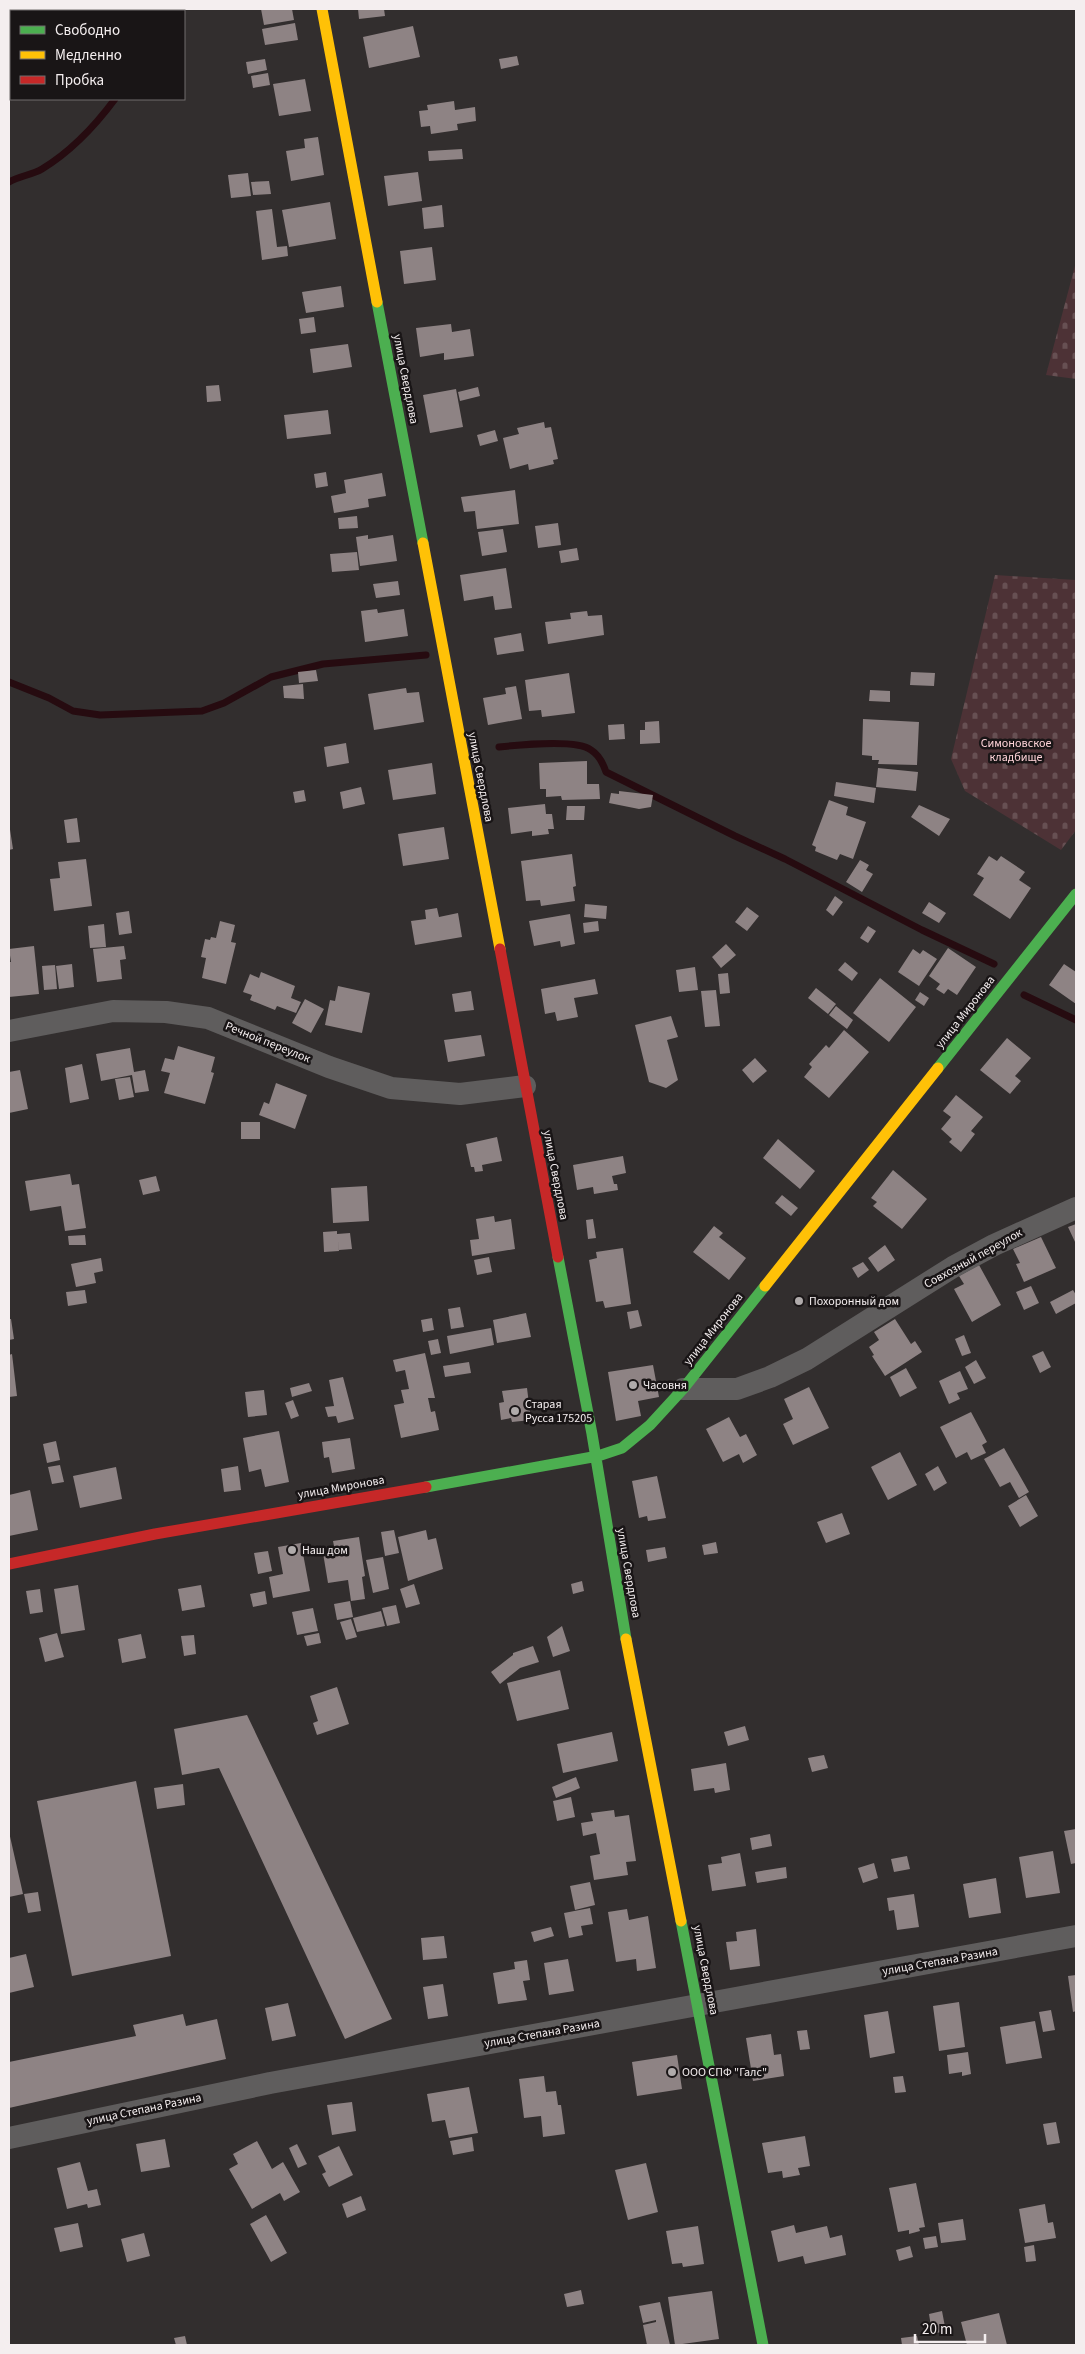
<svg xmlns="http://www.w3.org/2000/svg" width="1085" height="2354" viewBox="0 0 1085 2354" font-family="'Source Sans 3',sans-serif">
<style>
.cemetery{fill:url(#cemetery-stones)}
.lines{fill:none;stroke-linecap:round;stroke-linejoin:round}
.stream{stroke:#260b10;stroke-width:7}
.building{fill:#8e8384}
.street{stroke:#5f5d5d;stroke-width:22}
.fast{stroke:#4caf50;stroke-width:11}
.slow{stroke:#ffc107;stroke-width:11}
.jam{stroke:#c62828;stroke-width:11}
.poi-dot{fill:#b0abab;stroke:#191516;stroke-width:2}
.labels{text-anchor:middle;stroke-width:5;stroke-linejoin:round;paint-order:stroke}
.street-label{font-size:12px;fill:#f4eeef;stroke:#191516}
.park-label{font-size:12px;fill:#fed3d8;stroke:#191516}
.poi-label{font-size:12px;fill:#f4eeef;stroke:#191516;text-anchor:start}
</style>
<defs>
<pattern id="cemetery-stones" width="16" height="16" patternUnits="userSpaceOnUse" patternTransform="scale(1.25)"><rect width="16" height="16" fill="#4d3236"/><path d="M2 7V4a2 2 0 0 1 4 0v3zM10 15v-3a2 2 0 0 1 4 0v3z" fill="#675053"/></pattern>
</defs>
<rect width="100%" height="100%" fill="#322e2e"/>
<!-- cemetery -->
<path class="cemetery" d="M1076,262V379L1046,375Z
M995,575L1076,580V830L1061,850L965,791L951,759Z"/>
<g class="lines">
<!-- stream -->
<path class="stream" d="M156,11L157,9
M9,182C19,176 32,175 42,169C70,152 95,126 115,99
M9,682L49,698L73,711L100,715L202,711L224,703L271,677L323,664L426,655
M499,747C518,745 577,739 591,750C599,755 603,763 606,772L735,836L785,859L922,930L994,964
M1024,995L1076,1020"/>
</g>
<!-- building -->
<path class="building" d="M261,9H292L294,20L264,25Z
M358,9H384L385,16L359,19Z
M295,23L298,40L265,45L262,29Z
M413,26L420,57L369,68L363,37Z
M517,56L519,65L501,69L499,59Z
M265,59L267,70L248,74L246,62Z
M268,73L270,85L253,88L251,76Z
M305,79L311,111L279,116L273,84Z
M454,101L455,110L475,107L476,121L457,124L458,130L431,134L430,126L421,127L419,111L428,110L427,105Z
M318,137L324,175L291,181L286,151L305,148L304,139Z
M462,149L463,159L429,161L428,151Z
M418,172L422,201L388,206L384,176Z
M248,173L251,196L231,198L228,175Z
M269,181L271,194L253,195L251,182Z
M330,202L336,239L289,247L282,210Z
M442,205L444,227L424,229L422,208Z
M272,209L277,247L287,246L288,256L262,260L256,211Z
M432,247L436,280L404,284L400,251Z
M341,286L344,307L306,313L302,292Z
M314,317L316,332L301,334L299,319Z
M451,324L452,332L470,329L474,356L444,360V353L420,357L416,328Z
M348,344L352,367L313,373L310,349Z
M219,385L221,401L207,402L206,386Z
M478,387L480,396L460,401L458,392Z
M456,389L463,427L430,433L423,395Z
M328,410L331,434L287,439L284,415Z
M544,422L545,428L551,427L558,459L553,460L554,464L529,470L528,464L510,469L503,438L519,434L517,428Z
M495,430L498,441L480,446L477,435Z
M326,472L328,486L316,488L314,474Z
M382,473L386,496L368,499L369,507L334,513L331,496L346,493L344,480Z
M515,490L519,524L477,529L475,511L464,512L461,497Z
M357,516L358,528L339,529L338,518Z
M558,523L561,545L538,548L535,526Z
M503,529L507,552L482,556L478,532Z
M368,535V539L393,535L397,561L360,566L356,537Z
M577,548L579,560L561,563L559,551Z
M357,552L359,570L332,572L330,554Z
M506,568L512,608L495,610L493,596L464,601L460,575Z
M398,581L400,595L376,598L373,584Z
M377,609L378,613L404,609L408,636L365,642L361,611Z
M587,611L588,616L602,615L604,635L548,644L545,622L571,619L570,613Z
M521,633L524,651L497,655L494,638Z
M316,670L318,681L299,683L298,672Z
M911,672L935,673L934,686L910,685Z
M569,673L575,713L542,717L541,710L529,711L525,680Z
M303,684L304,699L284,698L283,686Z
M516,686L522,719L488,725L483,698L506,694L505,688Z
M406,688L407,693L419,692L424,722L374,730L368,694Z
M870,690L890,691V702L869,701Z
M863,719L919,722L917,765L878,764L879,760H872V756L862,755Z
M659,721L660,743L640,744V730H645V722Z
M624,724L625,739L609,740L608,725Z
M346,743L349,763L327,767L324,747Z
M587,761V784H599L600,799L562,800L561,796L546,797V789H540L539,763Z
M432,763L436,794L393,800L388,770Z
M878,768L918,772L916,791L876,787Z
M836,782L876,788L874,803L834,796Z
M361,787L365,804L343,809L340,792Z
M304,790L306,801L295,803L293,792Z
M619,791L653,795L651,807L639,809L609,803L611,793L619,794Z
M829,800L848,807L846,815L866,822L853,859L840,854L837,860L815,851L816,847L812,845Z
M545,804L546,814H552L554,829H548L549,834L532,836V831L511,834L508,808Z
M919,805L950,819L939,836L911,817Z
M567,806H585L584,820H566Z
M77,818L80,842L67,843L64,820Z
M9,823L13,849L9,850Z
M444,827L449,859L403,866L398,834Z
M572,854L576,886L573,887L575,901L541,906L540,900L526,901L521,861Z
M989,856L997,861L1001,856L1025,872L1019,880L1031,888L1010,919L973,895L984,878L977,874Z
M86,859L92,906L54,911L50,879L60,878L58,862Z
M860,860L869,865L866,870L873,874L862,892L846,882Z
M835,896L843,902L833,916L826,910Z
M929,902L946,913L939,923L922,913Z
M585,904L607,906L606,919L584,917Z
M747,907L759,916L747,931L735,922Z
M437,908L439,917L458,913L462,937L415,945L411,921L426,919L425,910Z
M129,911L132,933L119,935L116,913Z
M570,914L575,944L561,947L560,941L534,946L529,921Z
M220,921L235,925L231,942L236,943L226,984L202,978L206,958L201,957L205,939L210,940L211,937L216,938Z
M598,921L599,931L584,933L583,923Z
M104,924L106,947L90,948L88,926Z
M868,926L876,931L868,943L860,938Z
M726,944L736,955L721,968L712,957Z
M34,946L39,994L9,997V962H11L9,949Z
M124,946L126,959L120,960L122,979L97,982L93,949Z
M948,948L976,967L957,995L948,989L944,994L936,989L940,984L929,976Z
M913,949L920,954L923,950L937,959L919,986L898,972Z
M845,962L858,973L852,981L838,970Z
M72,964L74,987L59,989L56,966Z
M1064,964L1076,972V1004L1049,985Z
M55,965L57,989L44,990L42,966Z
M695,967L698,990L679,992L676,970Z
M261,972L295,986L291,998L301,1002L296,1013L277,1006L275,1010L250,1000L252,995L243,992L250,974L259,978Z
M728,973L730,993L720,994L718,974Z
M880,978L916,1007L889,1042L853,1013Z
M595,979L598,994L574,998L578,1017L557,1021L555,1012L545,1014L541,989Z
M338,986L370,993L362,1033L325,1025L330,1000L335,1001Z
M816,988L836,1004L828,1014L808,998Z
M716,990L720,1026L705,1027L701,991Z
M471,991L474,1010L455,1012L452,994Z
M920,992L929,998L924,1006L915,1000Z
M305,999L324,1009L311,1033L292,1023Z
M836,1006L853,1020L847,1029L829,1015Z
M671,1016L678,1037L667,1040L678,1080L666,1088L649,1082L635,1025Z
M844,1030L869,1052L829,1098L804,1077L812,1067L809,1064L826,1045L829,1048Z
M481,1035L485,1056L448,1062L444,1040Z
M1007,1038L1031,1058L1015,1076L1021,1081L1010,1094L980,1070Z
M178,1046L215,1057L211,1072L214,1073L205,1104L164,1093L170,1073L161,1071L165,1058L174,1060Z
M130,1048L134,1072L145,1070L149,1091L135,1093L132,1075L101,1081L96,1054Z
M755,1058L767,1071L753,1083L742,1070Z
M82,1064L89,1099L70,1103L65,1068Z
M20,1070L28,1109L9,1113V1072Z
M130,1077L134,1097L119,1100L115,1079Z
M276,1083L307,1095L295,1129L259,1115L264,1102L269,1104Z
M956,1095L983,1117L971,1131L975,1134L961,1152L949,1142L952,1139L941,1129L951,1117L943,1111Z
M241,1122H260V1139H241Z
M497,1137L502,1161L482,1165L483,1171L475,1172L474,1167H471L466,1144Z
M778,1139L815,1171L800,1189L763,1158Z
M623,1156L626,1173L612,1176L614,1184H617L618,1190L594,1194L593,1187L577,1190L573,1165Z
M893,1170L927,1199L902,1229L873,1206L877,1202L871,1198Z
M70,1174L72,1185L79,1184L86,1228L65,1231L61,1206L30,1211L25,1181Z
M156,1176L160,1191L143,1195L139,1180Z
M367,1186L369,1221L333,1223L331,1188Z
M782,1195L798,1208L791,1216L775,1203Z
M494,1216L495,1222L511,1219L515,1249L472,1256L470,1240L479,1239L476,1219Z
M593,1219L596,1238L588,1239L586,1220Z
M1076,1224V1244L1068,1227Z
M714,1226L723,1233L719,1237L746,1258L729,1280L693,1252Z
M337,1231V1234L350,1233L352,1249L339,1250L338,1239L339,1251L324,1252L323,1232Z
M85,1235L86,1245H69L68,1236Z
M1041,1237L1056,1268L1024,1282L1016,1264L1020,1263L1013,1249Z
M885,1245L895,1260L878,1272L868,1258Z
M623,1248L631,1304L605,1308L603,1301L596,1302L589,1260L597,1258L596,1252Z
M489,1257L492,1272L477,1275L474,1260Z
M101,1258L103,1271L94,1273L96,1283L76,1287L71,1264Z
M863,1262L869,1270L858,1278L852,1268Z
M979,1265L1001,1305L972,1322L954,1289L964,1284L959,1276Z
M1031,1286L1039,1303L1024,1310L1016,1292Z
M85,1290L87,1303L68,1306L66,1292Z
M1073,1290L1076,1295V1303L1056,1314L1050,1302Z
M460,1307L464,1327L451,1329L448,1309Z
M638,1310L642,1326L630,1329L627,1312Z
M526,1313L531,1337L497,1343L493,1320Z
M432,1318L434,1330L423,1332L421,1320Z
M9,1319H11L14,1339L9,1340Z
M895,1319L911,1344L915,1341L922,1352L885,1376L872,1356L874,1355L869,1347L879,1340L874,1332Z
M491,1328L494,1345L450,1354L447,1336Z
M964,1335L971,1353L962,1356L955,1339Z
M438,1339L441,1353L431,1355L428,1341Z
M1043,1351L1051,1367L1040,1373L1032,1356Z
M425,1353L435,1398H428L431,1412L435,1411L439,1430L401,1438L394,1405L404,1403L401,1390L409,1389L405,1370L396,1372L393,1360Z
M12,1354L17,1396L9,1397V1355Z
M976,1360L986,1378L974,1384L965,1367Z
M469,1362L471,1373L445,1377L443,1366Z
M653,1365L659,1397L638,1401L641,1416L616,1421L608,1372Z
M906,1368L917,1388L900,1397L890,1377Z
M960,1371L968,1389L957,1393L960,1399L949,1404L939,1381Z
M343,1377L354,1419L338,1423L336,1416L328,1417L325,1407L334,1406L329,1380Z
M309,1383L312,1391L292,1397L290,1388Z
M809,1387L829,1428L793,1445L783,1424L793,1419L784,1399Z
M527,1388L531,1420L512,1422L511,1418L501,1420L499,1403L504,1402L502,1391Z
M264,1390L267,1415L248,1417L245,1392Z
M293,1400L299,1416L291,1419L285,1403Z
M971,1412L987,1442L982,1445L986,1453L971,1460L967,1452L956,1458L940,1427Z
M729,1417L740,1437L746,1434L757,1455L743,1463L739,1454L723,1462L706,1429Z
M279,1431L289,1482L265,1487L261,1469L249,1472L243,1438Z
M350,1438L355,1469L332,1473L329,1457L324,1458L322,1442Z
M56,1441L60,1460L47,1463L43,1444Z
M1004,1448L1029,1492L1019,1498L1010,1482L1000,1487L984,1459Z
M900,1452L917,1485L888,1500L871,1467Z
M60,1465L64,1482L52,1484L48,1467Z
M238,1466L241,1490L224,1492L221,1469Z
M938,1466L947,1483L934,1491L925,1474Z
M116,1467L122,1499L80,1508L73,1476Z
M657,1476L666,1518L648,1521L647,1516L639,1518L632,1481Z
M30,1490L38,1530L9,1536V1495Z
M1026,1495L1038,1516L1020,1527L1008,1506Z
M842,1513L850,1534L826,1543L817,1522Z
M394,1530L399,1553L385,1556L381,1532Z
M426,1530L428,1540L436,1538L443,1569L408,1581L398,1537Z
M359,1537L365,1576L362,1577L365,1599L351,1601L348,1580L328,1583L323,1553L335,1551L333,1541Z
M716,1542L718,1553L704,1555L702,1545Z
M301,1543L310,1591L273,1598L269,1577L283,1574L278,1547Z
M665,1547L667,1558L648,1562L646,1550Z
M268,1551L272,1571L258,1574L254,1553Z
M383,1557L389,1589L373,1593L366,1560Z
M582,1581L584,1591L573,1594L571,1584Z
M414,1584L420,1604L406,1608L400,1589Z
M78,1585L85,1630L61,1634L54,1589Z
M201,1585L205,1607L182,1611L178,1589Z
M40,1589L43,1612L30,1614L26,1591Z
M265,1591L267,1604L253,1607L250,1594Z
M350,1601L353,1617L337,1620L334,1604Z
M396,1605L400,1623L387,1626L382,1608Z
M313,1608L318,1631L297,1635L292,1612Z
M381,1611L385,1626L357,1632L353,1618Z
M351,1619L357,1637L346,1640L340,1622Z
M562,1626L570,1651L553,1657L547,1637Z
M57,1633L64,1657L45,1662L39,1638Z
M319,1633L321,1643L307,1646L304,1636Z
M141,1634L146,1658L122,1663L118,1639Z
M194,1635L196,1654L184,1656L181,1636Z
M533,1646L539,1662L520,1668L500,1684L491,1672L513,1655V1653Z
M560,1670L569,1709L517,1721L507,1683Z
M337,1687L349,1724L317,1735L313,1723L318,1721L310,1696Z
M247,1715L392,2019L345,2039L219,1768L182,1775L174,1729Z
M745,1726L749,1740L728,1746L724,1732Z
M612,1732L618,1761L563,1773L557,1744Z
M824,1755L828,1768L812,1772L808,1758Z
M726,1763L730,1790L715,1793L714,1788L694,1791L691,1769Z
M576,1777L580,1788L556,1798L552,1787Z
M136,1781L171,1956L72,1976L37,1801Z
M183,1784L185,1805L157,1809L154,1788Z
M571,1797L575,1817L557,1821L553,1801Z
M614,1810L615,1817L629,1815L636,1861L626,1862L628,1875L594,1880L590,1856L600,1854L596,1833L583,1836L581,1823L593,1821L591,1813Z
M1076,1829V1863L1071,1864L1064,1831Z
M9,1832L23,1894L9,1897Z
M770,1834L772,1846L752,1850L750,1838Z
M1053,1851L1060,1893L1026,1898L1019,1857Z
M740,1853L746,1886L712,1891L708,1865L722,1863L721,1857Z
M907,1856L910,1869L894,1872L891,1859Z
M874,1863L878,1878L863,1883L858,1868Z
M786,1867L787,1878L757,1883L755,1872Z
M996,1878L1001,1913L969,1918L963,1884Z
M590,1882L595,1905L575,1910L570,1886Z
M38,1892L41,1911L28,1913L24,1894Z
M914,1894L919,1927L897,1930L894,1910L889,1911L887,1898Z
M590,1908L593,1924L581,1926L583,1935L569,1938L564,1913Z
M627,1909L629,1920L648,1916L656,1968L637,1971L636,1959L616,1962L608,1912Z
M551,1927L554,1936L534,1942L531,1932Z
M756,1929L760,1966L730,1970L726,1942L737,1941L736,1932Z
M444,1936L447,1958L423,1960L421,1938Z
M26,1954L34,1987L9,1993V1958Z
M568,1959L574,1991L549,1995L544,1963Z
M527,1960L530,1980L523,1981L527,2000L498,2004L493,1973L515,1969L514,1962Z
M1076,1975V2011L1073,2012L1068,1976Z
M443,1984L448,2016L428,2019L423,1987Z
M959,2002L965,2047L939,2051L933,2006Z
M288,2003L296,2036L272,2041L265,2008Z
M1051,2010L1055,2030L1043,2032L1039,2012Z
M888,2011L895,2053L870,2058L864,2015Z
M183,2014L186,2026L217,2019L226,2059L9,2108V2062L136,2036L133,2025Z
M1035,2021L1042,2058L1006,2064L1000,2027Z
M807,2030L810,2049L800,2050L797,2031Z
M771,2034L774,2055L781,2054L784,2076L753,2081L746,2038Z
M968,2052L971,2074L962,2076V2072L949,2074L947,2055Z
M677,2055L682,2089L637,2096L632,2062Z
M544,2076L546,2092L556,2091L558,2105H561L565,2134L543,2137L541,2116L524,2118L519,2079Z
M903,2076L906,2092L895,2093L893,2077Z
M469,2087L478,2133L449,2138L445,2120L432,2122L427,2094Z
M352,2102L356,2131L332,2135L327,2105Z
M1056,2122L1060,2143L1047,2145L1043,2124Z
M805,2136L810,2166L798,2168L800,2175L783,2178L782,2171L768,2173L762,2143Z
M472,2137L474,2151L453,2155L450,2141Z
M165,2139L170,2167L141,2172L136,2144Z
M257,2141L272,2169L283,2162L300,2192L284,2201L280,2193L252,2209L229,2169L238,2164L233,2154Z
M297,2144L307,2164L298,2168L289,2148Z
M339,2146L353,2175L329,2187L322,2174L326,2172L318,2156Z
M80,2162L88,2191L97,2189L101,2205L88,2208L87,2204L67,2209L57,2168Z
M646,2163L658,2212L628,2220L615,2170Z
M916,2183L925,2227L919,2228L920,2231L909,2234V2230L898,2232L889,2188Z
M361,2196L366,2210L347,2218L342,2204Z
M1045,2204L1048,2223L1053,2222L1056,2238L1025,2243L1019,2209Z
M266,2215L287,2253L271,2262L250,2224Z
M963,2219L966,2240L941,2243L938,2223Z
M78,2223L83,2247L60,2252L54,2228Z
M794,2225L796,2233L827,2226L830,2238L842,2235L846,2255L805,2264L803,2256L778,2262L771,2231Z
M698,2226L704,2264L683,2267L682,2263L672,2264L666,2231Z
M144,2233L150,2256L127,2262L121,2239Z
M936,2236L938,2247L925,2249L923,2238Z
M1034,2245L1036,2261L1026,2262L1024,2247Z
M910,2246L913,2257L899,2261L896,2250Z
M581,2290L584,2304L567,2307L564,2294Z
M712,2291L719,2339L675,2345L668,2297Z
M660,2302L670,2345H647L643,2325L656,2322V2320L643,2323L639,2306Z
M942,2311L946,2332L932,2333L929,2314Z
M999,2313L1007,2345H967L961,2322Z
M185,2336L187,2345H176L174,2338Z
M917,2336L919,2345H902L901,2338Z"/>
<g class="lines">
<!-- street -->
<path class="street" d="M9,1031L113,1011L166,1012L208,1018L329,1067L391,1088L460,1094L525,1086
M683,1389H737L770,1377L807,1359L953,1267L994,1245L1076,1208
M9,2138L270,2083L1076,1936"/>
<!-- fast -->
<path class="fast" d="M377,302L423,543
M938,1068L1076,894
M558,1257L592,1434L626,1639
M426,1487L598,1456L622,1448L650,1425L683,1389L765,1286
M681,1921L763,2345"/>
<!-- slow -->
<path class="slow" d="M322,9L377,302
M423,543L500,949
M765,1286L938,1068
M626,1639L681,1921"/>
<!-- jam -->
<path class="jam" d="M500,949L558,1257
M9,1564L155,1534L426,1487"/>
</g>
<!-- markers -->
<g class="poi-dot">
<circle cx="799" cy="1301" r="5"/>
<circle cx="633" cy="1385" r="5"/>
<circle cx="515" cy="1411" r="5"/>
<circle cx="292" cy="1550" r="5"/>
<circle cx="672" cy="2072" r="5"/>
</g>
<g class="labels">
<!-- street labels -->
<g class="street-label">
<text transform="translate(406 379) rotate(79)" y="4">улица Свердлова</text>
<text transform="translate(481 777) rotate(79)" y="4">улица Свердлова</text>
<text transform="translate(965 1012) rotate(-52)" y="4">улица Миронова</text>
<text transform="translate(268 1042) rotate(22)" y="4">Речной переулок</text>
<text transform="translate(556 1175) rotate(79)" y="4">улица Свердлова</text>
<text transform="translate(973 1258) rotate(-29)" y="4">Совхозный переулок</text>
<text transform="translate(713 1329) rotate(-52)" y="4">улица Миронова</text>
<text transform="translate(341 1487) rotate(-10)" y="4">улица Миронова</text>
<text transform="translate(629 1573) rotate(80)" y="4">улица Свердлова</text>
<text transform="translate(940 1961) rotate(-10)" y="4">улица Степана Разина</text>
<text transform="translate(706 1970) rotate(79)" y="4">улица Свердлова</text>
<text transform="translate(542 2033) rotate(-10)" y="4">улица Степана Разина</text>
<text transform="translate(144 2109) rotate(-12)" y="4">улица Степана Разина</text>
</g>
<!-- park labels -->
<g class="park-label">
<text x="1016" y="747">Симоновское<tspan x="1016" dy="14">кладбище</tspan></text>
</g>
<!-- poi labels -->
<g class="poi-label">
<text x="809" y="1305">Похоронный дом</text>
<text x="643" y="1389">Часовня</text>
<text x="525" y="1408">Старая<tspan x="525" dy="14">Русса 175205</tspan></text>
<text x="302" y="1554">Наш дом</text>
<text x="682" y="2076">ООО СПФ "Галс"</text>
</g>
</g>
<!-- border -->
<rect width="1085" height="2354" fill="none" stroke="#f4eeef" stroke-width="20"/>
<!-- legend -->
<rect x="10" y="10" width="175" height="90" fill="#191516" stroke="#716c6d"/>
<rect x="20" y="26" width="25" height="8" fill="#4caf50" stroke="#716c6d"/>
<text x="55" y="35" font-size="15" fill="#f4eeef">Свободно</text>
<rect x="20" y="51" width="25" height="8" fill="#ffc107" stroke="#716c6d"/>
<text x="55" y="60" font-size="15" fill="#f4eeef">Медленно</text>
<rect x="20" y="76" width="25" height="8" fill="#c62828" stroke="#716c6d"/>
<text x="55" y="85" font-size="15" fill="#f4eeef">Пробка</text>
<!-- scale -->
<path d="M915 2334v8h70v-8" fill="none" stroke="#f4eeef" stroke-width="2.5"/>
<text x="922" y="2334" font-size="15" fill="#f4eeef" stroke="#191516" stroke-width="4" paint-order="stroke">20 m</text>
</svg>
